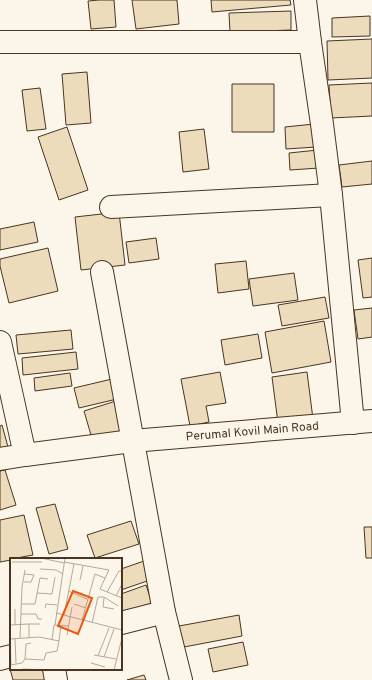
<svg xmlns="http://www.w3.org/2000/svg" width="372" height="680" viewBox="0 0 372 680" font-family="Overpass,sans-serif">
<style>
.building{fill:#ecdcbc;stroke:#4a3520}
.lines{fill:none;stroke-linecap:round;stroke-linejoin:round}
.minor-casing{stroke:#4a3520;stroke-width:24}
.minor{stroke:#fbf6e9;stroke-width:22}
.labels{text-anchor:middle;stroke-width:3;stroke-linejoin:round;paint-order:stroke}
.street-label{font-size:12px;fill:#4a3520;stroke:#fbf6e9}
.inset-road{fill:none;stroke:#b4a999;stroke-width:1}
.view{fill:#e8590c;fill-opacity:0.15;stroke:#e8590c;stroke-width:2}
.inset-edge{fill:none;stroke:#4a3520;stroke-width:2}
</style>
<rect width="100%" height="100%" fill="#fbf6e9"/>
<!-- building -->
<path class="building" d="M99,0H114L116,27L91,29L88,1Z
M132,0H177L179,24L136,29Z
M211,0H290L291,5L212,12Z
M291,11V30L230,32L229,13Z
M370,16V36L332,37V18Z
M372,39V78L328,80L327,41Z
M87,72L91,123L66,125L62,74Z
M372,83V116L331,118L329,85Z
M232,84H274V132H232Z
M40,88L46,129L27,131L22,90Z
M314,124L316,147L286,149L285,127Z
M67,127L88,190L59,200L38,137Z
M204,129L209,169L183,172L179,132Z
M318,150L319,168L290,170L289,153Z
M372,161V184L342,187L339,165Z
M119,212L125,265L81,270L75,217Z
M34,222L38,242L0,250V229Z
M156,238L159,259L129,263L126,242Z
M48,248L58,291L9,303L0,266V259Z
M372,258V297L363,298L358,260Z
M246,261L249,289L218,293L215,264Z
M294,273L298,300L253,306L249,279Z
M325,297L329,318L282,326L278,305Z
M372,308V337L358,339L354,310Z
M324,321L331,362L272,373L265,332Z
M71,330L73,349L18,354L16,335Z
M258,334L262,358L225,365L221,340Z
M76,352L78,369L23,375L22,358Z
M220,372L226,403L206,406L209,422L190,426L181,379Z
M307,372L313,419L278,423L272,377Z
M70,373L72,386L35,391L34,378Z
M112,379L117,399L79,408L74,388Z
M116,401L125,432L93,442L84,411Z
M2,425L8,447L0,449V426Z
M5,470L16,505L0,510V471Z
M55,504L68,549L49,554L36,508Z
M24,515L33,555L11,559V560L0,562V520Z
M131,521L139,544L95,558L87,535Z
M364,527H372V558H366Z
M144,561L150,580L121,590V569Z
M146,585L152,603L121,614V594Z
M239,615L242,636L184,647L179,626Z
M243,642L248,665L213,672L208,649Z
M11,664V669H48L51,680H13L9,665Z
M144,675L146,680H127Z"/>
<g class="lines">
<!-- minor casing -->
<g class="minor-casing">
<g id="minor">
<path d="M305,0L310,42L322,124L331,195L353,423"/>
<path d="M0,42H310"/>
<path d="M111,207L331,195"/>
<path d="M102,272L164,612L181,680"/>
<path d="M0,342L25,455"/>
<path id="s1" d="M0,459L25,455L132,441L372,421"/>
<path d="M121,623L164,612"/>
<path d="M0,659L11,656"/>
<path d="M54,669L56,680"/>
</g>
</g>
<!-- minor -->
<use href="#minor" class="minor"/>
</g>
<g class="labels">
<!-- street labels -->
<g class="street-label">
<text dy="4" stroke="none"><textPath href="#s1" startOffset="254">Perumal Kovil Main Road</textPath></text>
</g>
</g>
<!-- overview -->
<g transform="translate(10 558)">
<rect width="112" height="112" fill="#fbf6e9"/>
<path class="inset-road" d="M31,0L54,5M2,4H32M54,4L99,12L90,31L112,40M30,11L46,12L53,16M70,22L73,8M14,24H21L24,17L15,16M58,33L77,41M97,34L109,13H112M27,35L42,36L45,19M106,38L112,26M94,40L93,49L104,51M11,46H25L30,20L38,21M64,46L76,50M35,50L36,46L47,47M46,55L112,72M11,56H26L28,61H32M54,57L64,6M72,62L85,16L95,20M82,65L88,39H94L108,48M0,67L19,66M5,67V51M45,67L55,0M57,77L62,49M10,80L12,29L15,12M19,80V66H30M0,81L29,79L49,83L47,93L36,95L34,102L15,101L12,105L0,107M0,81L1,106M5,81L6,105M42,82L44,67L58,68M49,83L51,67M84,97L106,101M88,98L99,70M94,99L104,71M15,101L16,86L21,85M81,105L95,109M13,111L36,112M104,112L112,80"/>
<path class="view" d="M63,33L82,40L68,76L48,68Z"/>
<rect width="112" height="112" class="inset-edge"/>
</g>
</svg>
